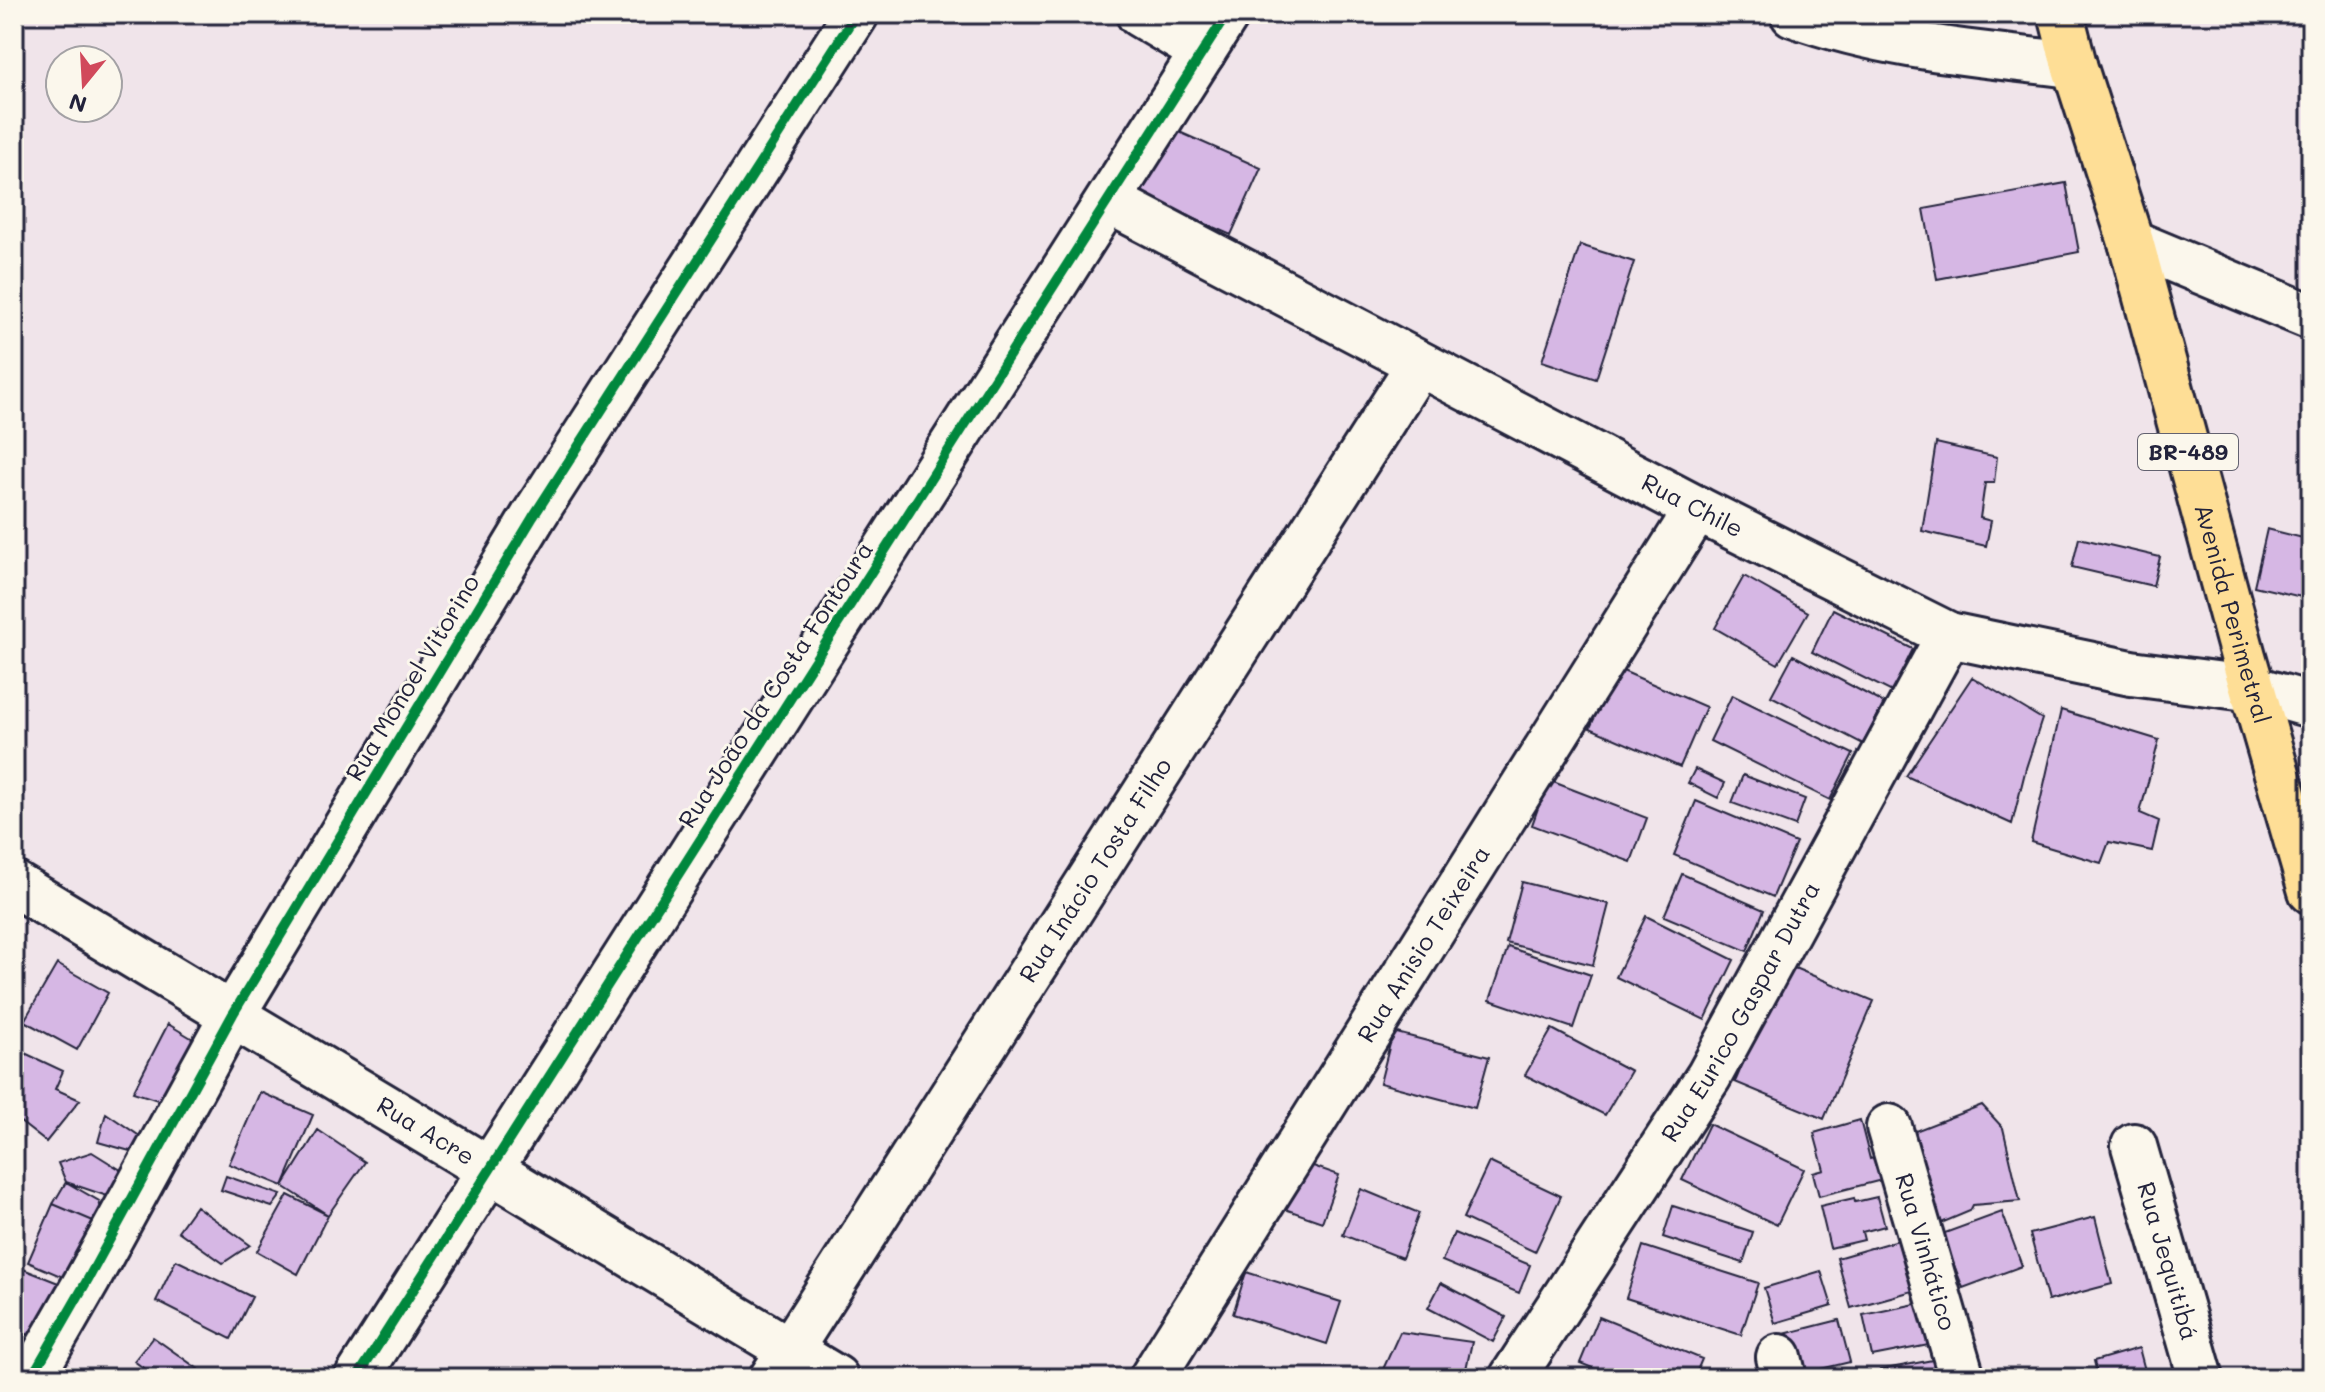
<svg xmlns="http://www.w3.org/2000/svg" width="2325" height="1392" viewBox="0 0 2325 1392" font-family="Mali,sans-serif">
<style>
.building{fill:#d6b7e4;stroke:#22223b;stroke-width:2}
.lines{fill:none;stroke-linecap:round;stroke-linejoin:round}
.minor-casing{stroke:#22223b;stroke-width:50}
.major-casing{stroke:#22223b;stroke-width:50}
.minor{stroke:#fbf7ec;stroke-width:44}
.major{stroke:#fede96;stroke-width:44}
.cycleway-casing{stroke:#fbf7ec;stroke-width:15}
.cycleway{stroke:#00873e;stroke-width:10}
.labels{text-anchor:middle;stroke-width:6;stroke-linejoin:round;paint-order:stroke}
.shield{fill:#fbf7ec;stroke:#636270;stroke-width:2}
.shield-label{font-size:22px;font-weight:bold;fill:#22223b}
.street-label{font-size:24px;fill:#22223b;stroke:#fbf7ec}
</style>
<rect width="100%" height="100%" fill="#f0e4ea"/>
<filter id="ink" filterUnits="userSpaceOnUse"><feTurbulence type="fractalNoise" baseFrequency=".0125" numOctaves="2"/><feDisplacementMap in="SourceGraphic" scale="16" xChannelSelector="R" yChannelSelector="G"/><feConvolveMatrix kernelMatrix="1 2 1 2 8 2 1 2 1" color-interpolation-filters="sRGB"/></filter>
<g filter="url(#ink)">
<!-- building -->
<path class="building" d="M1168,127L1261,168L1231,235L1138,194Z
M2066,183L2079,252L1937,279L1924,209Z
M1580,245L1634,262L1596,379L1542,361Z
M1936,443L1997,457L1994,483H1985L1980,518L1991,521L1986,546L1922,531Z
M2267,529L2311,540L2310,599L2254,586Z
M2079,538L2160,557L2153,586L2072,567Z
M1744,576L1808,612L1778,664L1715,628Z
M1833,609L1913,649L1892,692L1812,652Z
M1793,655L1884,703L1863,744L1771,696Z
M1616,668L1706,707L1680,767L1590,728Z
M1972,677L2042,719L2026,768L2012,824L1906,776Z
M1732,695L1853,754L1830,800L1710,741Z
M2061,710L2159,740L2140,813L2159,821L2152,851L2109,842L2101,863L2031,842Z
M1695,769L1725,783L1718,798L1688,783Z
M1743,775L1805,799L1795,826L1732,803Z
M1548,780L1647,818L1631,862L1532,825Z
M1696,801L1796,843L1773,897L1674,855Z
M1682,874L1764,910L1747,951L1664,916Z
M1522,882L1609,904L1593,965L1506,943Z
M1646,916L1734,960L1705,1020L1616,977Z
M1508,947L1591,975L1573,1028L1490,1000Z
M57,964L108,993L77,1050L24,1021Z
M1785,964L1874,1001L1824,1119L1735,1082Z
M168,1024L203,1045L170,1104L133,1092Z
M1552,1029L1631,1071L1605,1115L1525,1075Z
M1393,1032L1489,1057L1475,1108L1380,1083Z
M14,1048L63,1071L55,1089L80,1100L46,1142L14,1117Z
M260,1092L313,1115L283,1186L229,1164Z
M1982,1105L2003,1128L2020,1201L1973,1205L1970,1211L1932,1227L1916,1184L1928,1179L1910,1133Z
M106,1113L141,1137L137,1153L98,1142Z
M1860,1120L1870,1159L1877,1157L1882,1180L1819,1196L1813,1173L1824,1170L1814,1133Z
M1709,1124L1804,1169L1777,1225L1682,1180Z
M318,1130L365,1162L328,1215L283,1186Z
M92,1152L132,1177L116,1199L66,1182L58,1163Z
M1296,1160L1339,1175L1322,1222L1279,1207Z
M1489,1162L1561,1196L1535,1252L1463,1218Z
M226,1176L281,1195L272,1207L221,1190Z
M66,1182L99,1201L105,1226L53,1204Z
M1361,1189L1419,1213L1402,1258L1343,1235Z
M288,1195L328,1215L298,1274L257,1251Z
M1877,1197L1885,1226L1862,1232L1864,1240L1830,1248L1820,1206L1854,1198L1855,1202Z
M53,1204L105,1226L79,1284L28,1262Z
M196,1206L250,1245L223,1263L178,1231Z
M1673,1206L1753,1232L1743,1263L1663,1237Z
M2002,1212L2022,1266L1963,1288L1942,1234Z
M2095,1217L2112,1284L2048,1301L2030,1234Z
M1454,1233L1530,1265L1519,1293L1442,1261Z
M1912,1236L1927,1287L1851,1308L1837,1258Z
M1643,1246L1758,1283L1741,1335L1626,1298Z
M176,1260L252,1297L231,1339L156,1301Z
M18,1267L71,1288L32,1338L14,1324V1276Z
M1821,1271L1832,1306L1775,1323L1764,1288Z
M1246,1272L1341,1302L1327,1344L1233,1314Z
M1441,1283L1506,1317L1493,1342L1428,1308Z
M1930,1301L1939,1343L1872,1356L1863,1315Z
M1599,1317L1702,1359L1694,1378H1617L1580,1363Z
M1839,1320L1850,1362L1791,1376L1780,1335Z
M1400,1332L1472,1342L1464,1378H1379Z
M153,1337L198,1369L195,1378H157L134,1361Z
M2139,1348L2147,1378H2098L2094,1361Z
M1943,1358L1946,1378H1882L1880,1370Z
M1569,1369L1591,1378H1566Z"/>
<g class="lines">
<!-- minor casing -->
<g class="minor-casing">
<g id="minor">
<path d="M1139,14L1203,52"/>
<path d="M1793,14C1884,47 1979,54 2074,65"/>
<path id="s1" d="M1109,201L1697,509L1949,635L2131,673L2254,689L2311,705"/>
<path d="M2131,242L2311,317"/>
<path id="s2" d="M14,884L836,1378"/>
<path id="s3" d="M1889,1127L1962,1378"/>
<path id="s4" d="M2134,1146L2201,1378"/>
<path d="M1779,1357L1784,1378"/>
<path d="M31,1378L88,1279L233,1014L533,517L856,14"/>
<path d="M357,1378L1227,14"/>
<path id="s5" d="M772,1378L1419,364"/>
<path id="s6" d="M1152,1378L1697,509"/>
<path id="s7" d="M1512,1378L1709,1076L1949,635"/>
</g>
</g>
<!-- major casing -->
<g class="major-casing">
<g id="major">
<path id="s8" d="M2061,14L2074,65L2131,242L2243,656L2311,891"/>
</g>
</g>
<!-- minor -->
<use href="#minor" class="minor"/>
<!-- major -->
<use href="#major" class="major"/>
<!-- cycleway casing -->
<g class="cycleway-casing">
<path id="cycleway" d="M31,1378L88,1279L233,1014L533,517L856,14
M357,1378L1227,14"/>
</g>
<!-- cycleway -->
<use href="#cycleway" class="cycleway"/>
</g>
</g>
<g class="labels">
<!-- shield labels -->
<rect class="shield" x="2138" y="434" width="100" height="36" rx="6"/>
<g class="shield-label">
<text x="2188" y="460">BR-489</text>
</g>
<!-- street labels -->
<g class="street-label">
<text dy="8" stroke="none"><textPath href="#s1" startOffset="658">Rua Chile</textPath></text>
<text dy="8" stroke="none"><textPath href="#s8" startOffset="624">Avenida Perimetral</textPath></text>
<text transform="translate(413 678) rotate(-59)" y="8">Rua Monoel Vitorino</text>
<text transform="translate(776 685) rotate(-57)" y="8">Rua João da Costa Fontoura</text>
<text dy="8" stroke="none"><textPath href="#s5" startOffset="602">Rua Inácio Tosta Filho</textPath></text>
<text dy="8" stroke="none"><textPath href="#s6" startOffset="512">Rua Anisio Teixeira</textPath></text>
<text dy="8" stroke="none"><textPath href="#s7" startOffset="432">Rua Eurico Gaspar Dutra</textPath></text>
<text dy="8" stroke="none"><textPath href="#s2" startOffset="480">Rua Acre</textPath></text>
<text dy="8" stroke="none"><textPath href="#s3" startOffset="130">Rua Vinhático</textPath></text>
<text dy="8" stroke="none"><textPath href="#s4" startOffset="120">Rua Jequitibá</textPath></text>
</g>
</g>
<!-- margin -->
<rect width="2325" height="1392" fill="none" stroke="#fbf7ec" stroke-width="48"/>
<rect x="24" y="24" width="2277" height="1344" fill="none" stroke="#22223b" stroke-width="3" filter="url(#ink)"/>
<!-- north arrow -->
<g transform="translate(84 84) rotate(198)"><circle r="38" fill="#fbf7ec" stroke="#a4a2a5" stroke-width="2"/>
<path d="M0-6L14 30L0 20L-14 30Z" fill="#d1495b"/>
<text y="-12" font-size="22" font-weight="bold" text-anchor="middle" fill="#22223b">N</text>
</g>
</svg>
